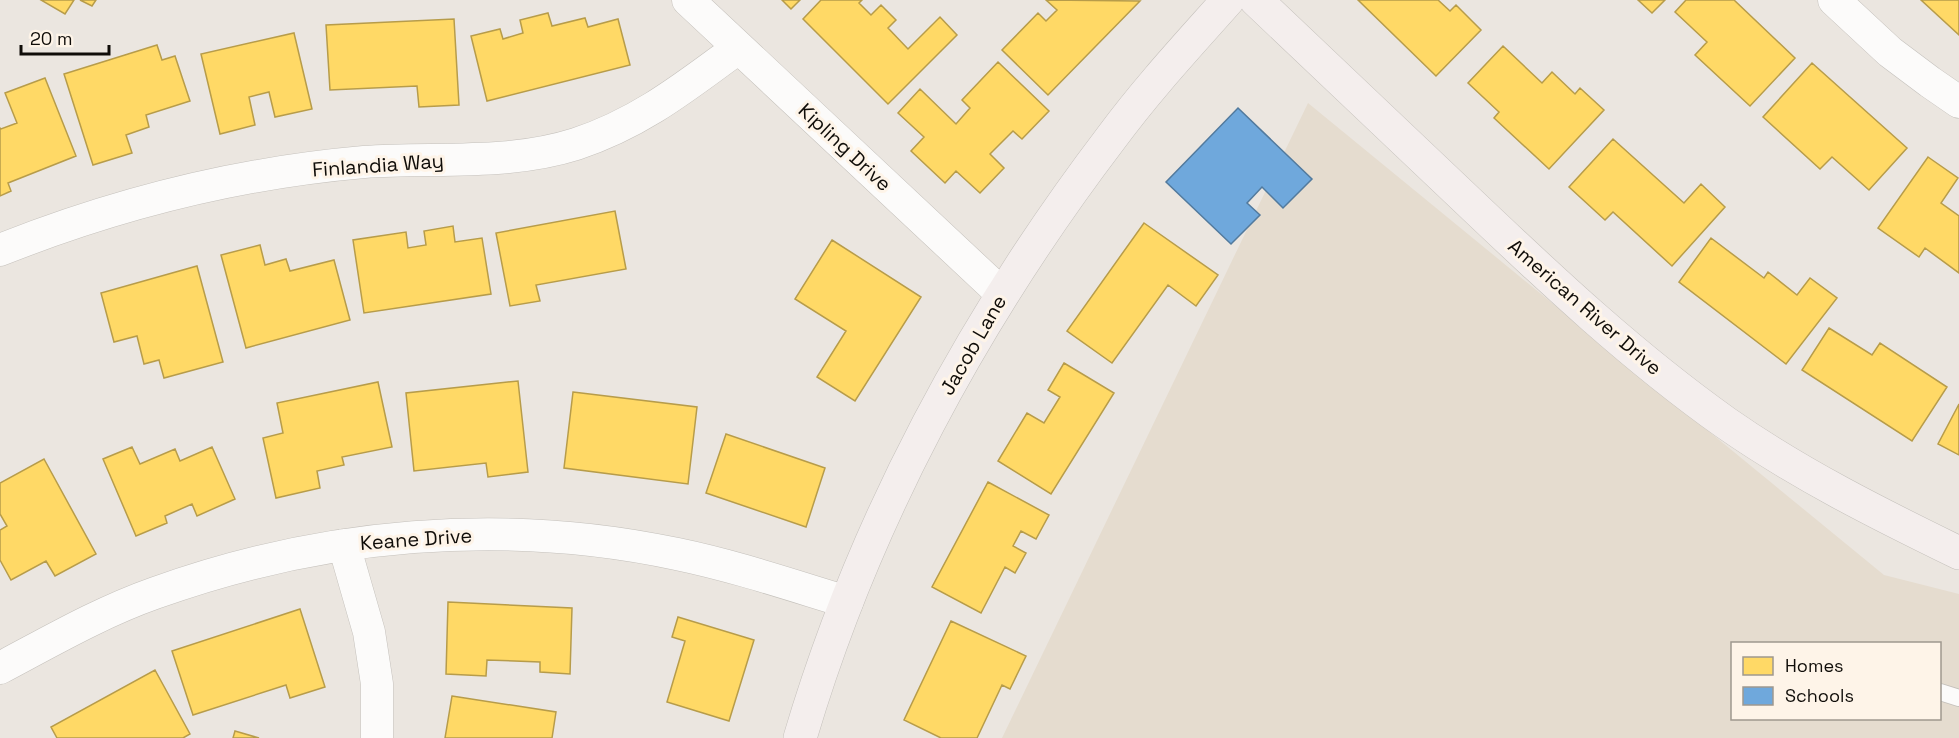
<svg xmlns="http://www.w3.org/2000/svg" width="1959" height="738" viewBox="0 0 1959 738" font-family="'Space Grotesk',sans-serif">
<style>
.built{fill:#e5dccf;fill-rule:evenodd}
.homes{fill:#ffd966;stroke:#b79c4a;stroke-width:1.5}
.schools{fill:#6fa8dc;stroke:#527a9d;stroke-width:1.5}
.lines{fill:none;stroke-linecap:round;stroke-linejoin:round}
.lane-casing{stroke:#c4c0bb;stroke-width:18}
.street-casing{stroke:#c4c0bb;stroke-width:33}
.secondary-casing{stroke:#c4c0bb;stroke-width:34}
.lane{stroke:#fcfbfa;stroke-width:16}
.street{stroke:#fcfbfa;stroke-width:32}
.secondary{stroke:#f4eeed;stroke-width:33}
.labels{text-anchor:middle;stroke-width:6;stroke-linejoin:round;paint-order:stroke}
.street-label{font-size:20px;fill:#100d09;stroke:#fef4e8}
</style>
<rect width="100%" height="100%" fill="#ebe6e0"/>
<!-- built -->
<path class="built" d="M1308,103L1884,575L1959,594V738H1002ZM1732,644H1940V718H1732Z"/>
<!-- homes -->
<path class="homes" d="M41,0H74L65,14Z
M80,0H96L92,6Z
M782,0H800L791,9Z
M821,0H862L859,3L871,15L881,5L896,20L888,28L908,49L940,17L957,35L888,104L803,19Z
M1046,0L1140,1L1048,95L1002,50L1038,13L1046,21L1057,10Z
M1358,0H1438L1450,11L1456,5L1481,30L1436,76Z
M1638,0H1665L1652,13Z
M1686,0H1734L1795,58L1750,106L1695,55L1707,42L1675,12Z
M1921,0H1959V35Z
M548,13L552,26L585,18L588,27L618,19L630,65L487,101L471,36L500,29L503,39L523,33L520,20Z
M454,19L459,105L419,107L417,86L330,90L326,25Z
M294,33L312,109L275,117L269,92L249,97L255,125L220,134L201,54Z
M157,45L162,60L175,56L190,101L146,115L149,127L126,135L132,153L93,165L64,74Z
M1503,46L1542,83L1552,72L1575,94L1580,88L1604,110L1549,169L1494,118L1499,112L1468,83Z
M998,62L1049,111L1022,139L1013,131L990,154L1004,168L980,193L956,171L945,183L911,151L924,137L898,113L920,89L956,124L970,108L962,100Z
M1812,63L1907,148L1869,190L1832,157L1820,169L1763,117Z
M45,78L76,156L8,183L11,191L0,196V128L1,129L17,123L5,93Z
M1613,139L1684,203L1701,184L1725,207L1672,266L1613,212L1605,220L1569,187Z
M1928,157L1958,178L1941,203L1959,216V273L1925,248L1919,257L1878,228Z
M615,211L626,269L536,285L540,301L510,306L496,233Z
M1144,223L1218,275L1196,306L1168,285L1112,363L1067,331Z
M453,226L455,242L482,238L491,294L364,313L353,240L406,232L408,248L426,245L424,231Z
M1711,238L1764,278L1768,272L1797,295L1810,278L1837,298L1786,364L1679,282Z
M832,240L921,297L855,401L817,377L846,331L795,299Z
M260,245L265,265L286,259L290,271L334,260L350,320L246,348L221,255Z
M197,266L223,362L164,378L159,360L144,364L137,336L114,342L101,293Z
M1829,328L1872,355L1880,343L1947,387L1912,441L1802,370Z
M1064,363L1114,393L1051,494L998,461L1027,413L1044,423L1060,397L1048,390Z
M518,381L528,472L488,477L486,463L414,471L406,393Z
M378,382L392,447L342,457L344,465L317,471L320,488L276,498L263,438L283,433L277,403Z
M573,392L697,407L688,484L564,468Z
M1959,404V455L1938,444Z
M726,434L825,468L806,527L706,493Z
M132,447L140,464L175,449L180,461L212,447L235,499L197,516L192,504L165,516L167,523L136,536L103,459Z
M44,459L96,554L55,576L46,561L11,580L0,560V530L7,526L0,514V483Z
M988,482L1049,515L1036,539L1021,531L1013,546L1026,553L1015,573L1005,567L981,613L932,587Z
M448,602L572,608L570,674L540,672V662L487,660L486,676L446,674Z
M300,609L325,687L290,698L286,685L193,715L172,651Z
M678,617L754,640L729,721L667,702L685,641L672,637Z
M951,621L1026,656L1010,689L1002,685L977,738H941L904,720Z
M155,670L190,734L183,738H57L51,727Z
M452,696L556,712L552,738H445Z
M235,731L259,738H233Z"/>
<!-- schools -->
<path class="schools" d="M1238,108L1312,179L1283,208L1262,187L1247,203L1260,215L1231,244L1166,182Z"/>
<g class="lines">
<!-- lane casing -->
<g class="lane-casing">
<path id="lane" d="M1940,692L1959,698"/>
</g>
<!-- street casing -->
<g class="street-casing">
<path id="street" d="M688,0L1002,294
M1834,0L1890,52L1930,82L1959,102
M0,250C118,203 237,173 364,162C434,157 507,166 576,144C640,123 685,87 738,48
M344,545L369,632L377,684V738
M0,668C51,641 101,612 155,593C321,533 504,517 677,554C735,566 791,585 847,602"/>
</g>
<!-- secondary casing -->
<g class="secondary-casing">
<path id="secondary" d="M1256,0C1327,67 1398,135 1469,202C1551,280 1633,357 1726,423C1799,474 1879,514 1959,553
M800,738C864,521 974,318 1111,138C1147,89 1188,45 1228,0"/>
</g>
<!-- lane -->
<use href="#lane" class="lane"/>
<!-- street -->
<use href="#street" class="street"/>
<!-- secondary -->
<use href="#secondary" class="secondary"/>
</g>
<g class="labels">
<!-- street labels -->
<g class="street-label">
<text transform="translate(845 147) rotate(43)" y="7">Kipling Drive</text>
<text transform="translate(378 165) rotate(-4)" y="7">Finlandia Way</text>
<text transform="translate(1585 307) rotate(41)" y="7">American River Drive</text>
<text transform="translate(973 345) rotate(-60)" y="7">Jacob Lane</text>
<text transform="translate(416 539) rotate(-4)" y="7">Keane Drive</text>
</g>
</g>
<!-- legend -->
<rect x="1731" y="642" width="210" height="78" fill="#fef4e8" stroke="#9f988f" stroke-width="1.5"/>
<rect x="1743" y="657" width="30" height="18" fill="#ffd966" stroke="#9f988f" stroke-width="1.5"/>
<text x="1785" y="672" font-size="18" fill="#100d09">Homes</text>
<rect x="1743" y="687" width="30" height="18" fill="#6fa8dc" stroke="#9f988f" stroke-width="1.5"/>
<text x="1785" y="702" font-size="18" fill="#100d09">Schools</text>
<!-- scale -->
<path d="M21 45v9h88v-9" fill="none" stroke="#100d09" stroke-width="3"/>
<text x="30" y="45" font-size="18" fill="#100d09" stroke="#fef4e8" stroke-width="4.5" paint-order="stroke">20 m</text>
</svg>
